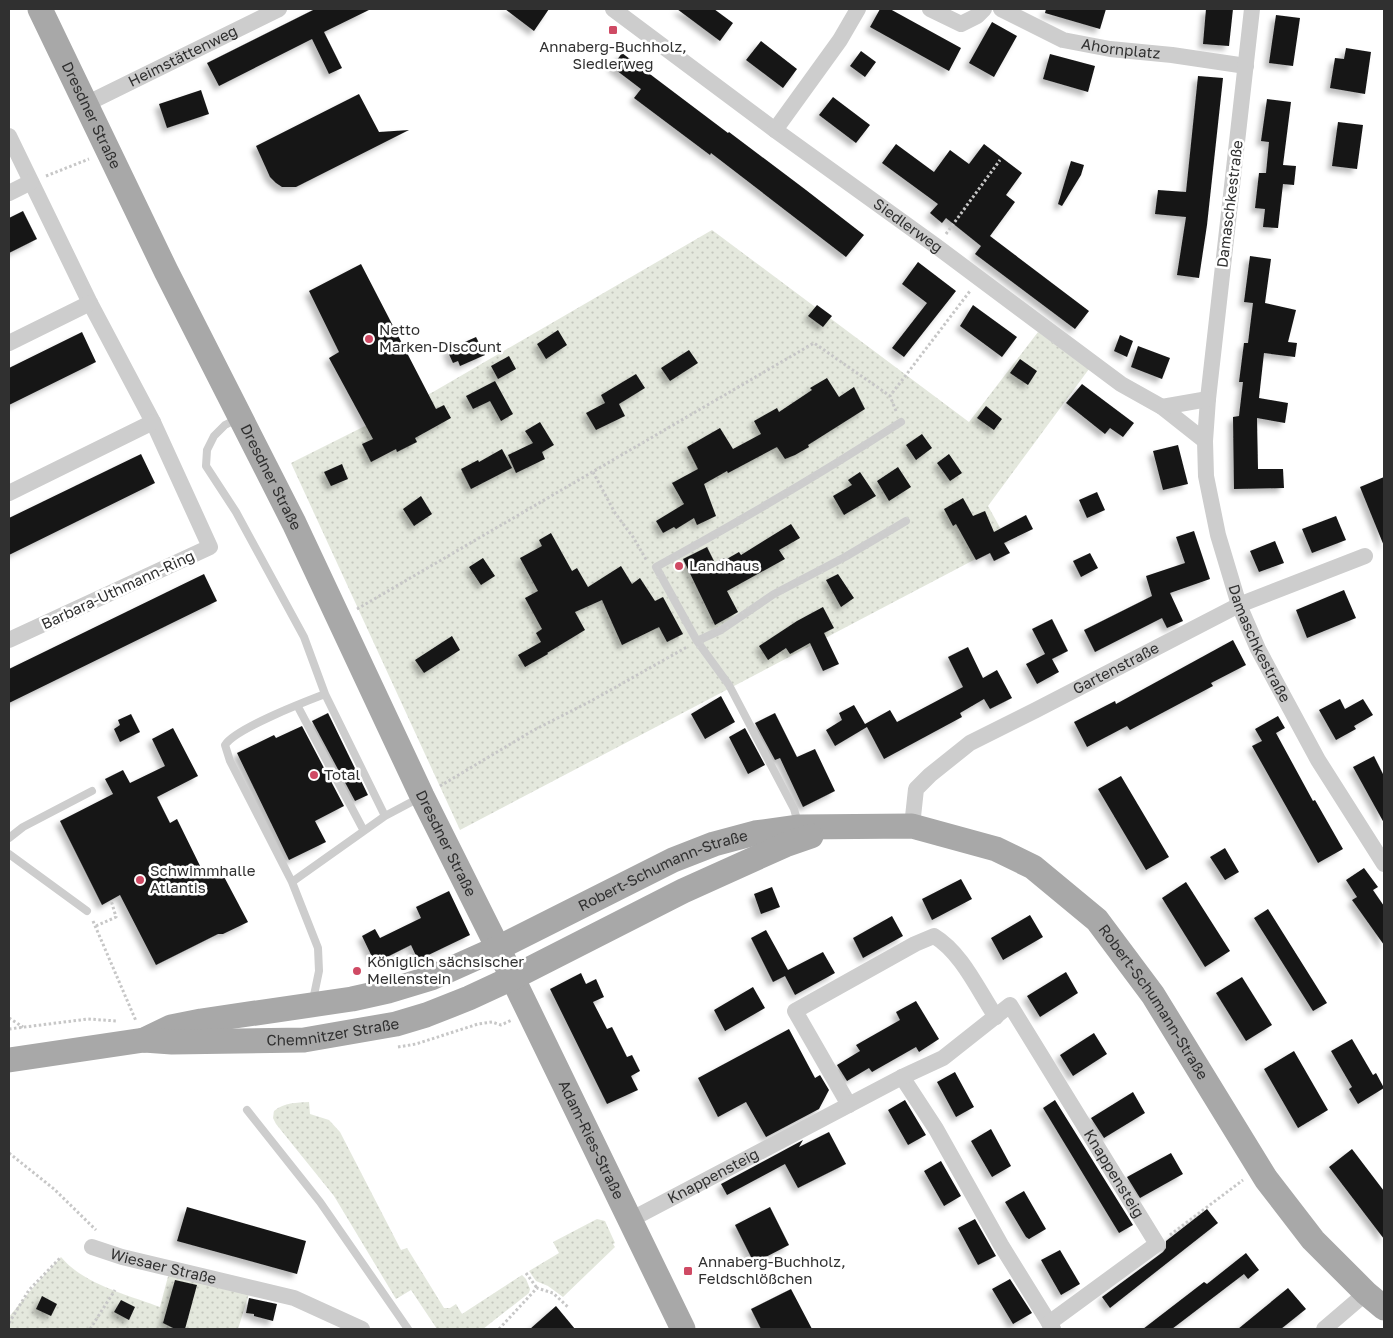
<svg xmlns="http://www.w3.org/2000/svg" width="1393" height="1338" viewBox="0 0 1393 1338" font-family="'Golos Text',sans-serif">
<style>
.grass{fill:url(#grass-dots)}
.building{fill:#171717;filter:url(#shadow)}
.lines{fill:none;stroke-linecap:round;stroke-linejoin:round}
.path{stroke:#c7c7c7;stroke-width:3;stroke-dasharray:2.5 2.5;stroke-linecap:butt}
.service{stroke:#cdcdcd;stroke-width:8}
.minor{stroke:#cdcdcd;stroke-width:16}
.primary{stroke:#a8a8a8;stroke-width:25}
.poi-dot{fill:#cf4a64;stroke:#fff;stroke-width:2}
.labels{text-anchor:middle;stroke-width:5;stroke-linejoin:round;paint-order:stroke}
.poi-label{font-size:15px;fill:#303030;stroke:#fff;text-anchor:start}
.street-label{font-size:15px;fill:#303030;stroke:#fff}
</style>
<defs>
<pattern id="grass-dots" width="8" height="8" patternUnits="userSpaceOnUse" patternTransform="scale(1.25)"><rect width="8" height="8" fill="#e4e8dd"/><path d="M2 2h.1M6 6h.1" fill="none" stroke="#c4c7be" stroke-width="1.8" stroke-linecap="round"/></pattern>
<filter id="shadow"><feDropShadow dx="-4.5" dy="4.5" stdDeviation="2.5" flood-color="#0004"/></filter>
</defs>
<rect width="100%" height="100%" fill="#fff"/>
<!-- grass -->
<path class="grass" d="M712,230L969,422L1038,332L1089,369L988,506L1008,542L460,830L291,463L433,392Z
M309,1102L310,1114L329,1120L340,1132L401,1250L407,1248L444,1308H450L456,1304L462,1314L522,1275L526,1279L530,1289L529,1293L483,1329H437L411,1290L396,1299L334,1196L276,1124L273,1118L274,1111C285,1102 296,1103 309,1102Z
M597,1219L605,1221L615,1243L613,1244L615,1247L563,1297L548,1286L536,1281L529,1271L559,1253L553,1242Z
M61,1257C83,1284 128,1295 160,1307L170,1269L249,1294L238,1329H9V1317L35,1285Z"/>
<!-- building -->
<path class="building" d="M315,9H371L324,32L342,68L329,74L312,39L219,86L207,63Z
M505,9H549L534,31Z
M677,9H714L733,23L720,41Z
M880,9H890L961,48L949,71L870,27Z
M1046,9H1106L1100,29L1045,13Z
M1206,9H1233L1229,46L1203,44Z
M1276,15L1300,18L1293,66L1269,63Z
M992,22L1017,36L994,77L969,63Z
M761,41L797,69L783,88L746,60Z
M1346,48L1371,52L1365,94L1330,88L1335,58L1344,59Z
M861,51L876,62L865,77L850,66Z
M622,53L728,133L729,132L806,190L864,235L846,257L711,153L710,155L634,98L641,89L612,67Z
M1050,54L1095,66L1088,92L1043,79Z
M1198,76L1223,78L1207,225L1199,278L1177,275L1186,217L1155,214L1158,190L1186,192Z
M201,90L209,114L167,128L159,104Z
M359,94L379,132L409,130L296,187H282L276,183L270,177L256,146Z
M833,97L870,125L856,143L819,115Z
M1267,99L1291,102L1283,165L1296,166L1294,185L1283,184L1278,228L1263,227L1265,209L1255,208L1259,173H1266L1269,142L1261,141Z
M1338,122L1363,125L1357,169L1332,166Z
M896,144L934,172L950,150L969,164L984,144L1022,173L1006,195L1015,202L990,236L1089,311L1075,329L975,254L981,246L946,218L942,223L930,213L938,204L882,163Z
M1071,161L1084,165L1081,175L1062,206L1058,204Z
M23,211L37,239L9,253V218Z
M1250,256L1271,259L1265,303L1296,310L1288,342L1297,343L1295,357L1264,353L1259,398L1288,403L1285,423L1257,418L1258,469H1283L1284,488L1234,489L1233,417L1239,416L1243,382H1239L1244,343H1248L1253,303L1244,302Z
M918,262L956,291L904,357L892,348L927,303L902,284Z
M361,264L436,409L444,405L451,418L415,438L417,442L397,452L396,449L371,462L362,444L373,439L329,358L339,352L309,291Z
M817,305L832,316L823,327L808,316Z
M973,305L1017,337L1002,357L960,326Z
M558,330L567,345L546,359L537,344Z
M82,332L96,362L9,405V368Z
M1120,335L1133,341L1127,357L1114,351Z
M476,337L485,355L460,366L458,361L453,363L447,350Z
M1138,346L1170,358L1162,379L1131,367Z
M689,350L698,363L670,381L661,368Z
M509,356L516,369L498,379L491,366Z
M1020,359L1037,371L1028,385L1010,373Z
M636,374L645,388L619,404L625,416L596,430L586,413L605,403L601,395Z
M827,378L839,397L854,387L865,409L808,445L809,447L795,455L785,459L777,447L728,473L727,471L704,484L716,516L697,525L694,518L676,529L674,527L663,533L656,521L684,504L672,483L698,469L687,447L720,428L733,449L761,434L754,421L777,408L779,412L812,390L810,388Z
M495,381L513,414L501,421L490,401L473,409L466,396Z
M1082,384L1134,423L1123,437L1110,428L1105,434L1066,403Z
M986,406L1002,419L994,430L977,418Z
M540,422L554,445L542,452L545,459L516,473L508,455L533,443L525,431Z
M922,434L932,448L916,460L906,445Z
M1178,445L1188,484L1163,490L1153,451Z
M502,449L512,468L471,489L461,469L478,460L479,462Z
M141,454L155,483L9,555V518Z
M949,454L962,473L950,481L937,463Z
M342,464L348,479L331,486L324,472Z
M898,467L911,487L889,501L877,481Z
M860,472L876,496L844,515L833,496L852,485L848,480Z
M1384,477V546L1360,487Z
M1097,492L1105,510L1087,518L1079,500Z
M421,496L432,514L414,526L403,509Z
M963,498L973,516L985,511L994,532L1026,515L1033,529L1004,543L1010,553L994,561L990,553L976,560L956,524L953,526L944,509Z
M1336,516L1346,540L1312,553L1302,529Z
M791,524L800,538L779,550L785,559L727,591L738,612L715,625L683,559L707,547L715,563L724,558L725,560L739,552L741,555Z
M1194,531L1210,579L1170,593L1183,621L1167,628L1162,618L1095,652L1084,630L1152,596L1146,576L1185,563L1176,537Z
M551,533L572,571L577,568L588,587L621,566L632,584L640,578L655,601L663,597L683,634L667,642L659,627L622,645L602,600L575,612L585,630L547,653L543,646L548,654L525,667L518,655L541,642L536,633L542,629L525,598L538,591L520,558L542,546L539,540Z
M1275,541L1284,563L1259,572L1250,551Z
M1090,553L1098,568L1081,577L1073,561Z
M483,558L495,576L481,585L469,567Z
M204,574L217,601L9,703V669Z
M838,574L854,598L841,607L826,580Z
M1344,590L1356,618L1307,638L1296,610Z
M823,607L834,628L824,633L839,664L823,671L810,643L790,654L786,648L768,660L759,646L797,621Z
M1052,619L1068,651L1052,659L1059,672L1037,684L1026,664L1045,654L1032,629Z
M452,636L460,650L424,673L415,660Z
M1233,640L1246,665L1211,683L1213,686L1130,730L1127,726L1087,747L1074,722L1115,701L1116,704Z
M968,647L983,678L997,670L1012,698L990,709L984,699L960,713L962,717L884,759L867,727L835,746L826,730L842,720L839,713L854,705L865,724L890,710L897,722L963,687L948,657Z
M721,696L735,722L705,739L691,714Z
M1340,699L1345,709L1363,699L1373,715L1354,726L1356,729L1336,740L1319,710Z
M328,713L368,795L355,801L312,721Z
M775,713L797,757L815,749L835,791L803,807L780,758L775,760L755,723Z
M131,714L140,732L120,742L114,729L120,725L118,720Z
M1278,716L1285,728L1276,733L1313,801L1315,800L1343,849L1318,863L1252,746L1262,741L1255,729Z
M302,726L344,806L315,821L326,842L289,860L237,753L274,735L276,738Z
M173,728L198,776L157,797L170,823L177,819L206,878L221,871L248,922L223,934H218L156,965L120,895L102,905L60,821L113,794L105,779L123,770L130,783L165,766L152,739Z
M745,728L765,765L748,774L729,737Z
M1374,756L1384,776V823L1353,767Z
M1121,776L1169,857L1146,870L1098,789Z
M1225,848L1239,872L1225,880L1210,857Z
M1364,868L1378,887L1373,890L1384,906V945L1352,900L1357,897L1346,880Z
M961,879L972,899L932,920L922,899Z
M1186,882L1230,951L1205,967L1162,898Z
M772,887L780,907L761,914L754,894Z
M449,891L470,935L418,960L411,945L375,963L362,936L375,929L380,938L421,918L416,907Z
M1268,909L1327,1003L1313,1011L1254,918Z
M1030,915L1043,937L1003,960L991,938Z
M892,916L903,936L863,958L853,938Z
M766,930L788,970L823,952L835,973L795,995L785,976L773,982L751,938Z
M1066,972L1078,993L1040,1017L1027,996Z
M581,973L586,984L596,979L604,997L593,1002L607,1029L612,1027L627,1057L632,1055L640,1071L631,1076L638,1090L607,1104L550,989Z
M1242,977L1272,1025L1246,1041L1216,993Z
M753,987L765,1008L725,1031L714,1010Z
M916,1001L939,1039L919,1052L916,1047L872,1072L869,1068L847,1081L837,1065L860,1051L856,1045L900,1020L896,1012Z
M789,1029L815,1078L820,1075L829,1090L819,1109L766,1137L746,1102L718,1117L698,1078Z
M1094,1033L1107,1054L1073,1076L1060,1055Z
M1352,1039L1373,1075L1376,1073L1384,1088L1358,1104L1349,1089L1352,1087L1331,1051Z
M1294,1051L1328,1110L1298,1128L1264,1069Z
M955,1072L974,1107L956,1117L937,1082Z
M1133,1092L1145,1113L1104,1138L1091,1118Z
M905,1100L926,1135L908,1145L888,1110Z
M1055,1100L1133,1225L1119,1233L1043,1108Z
M991,1129L1011,1166L992,1177L971,1141Z
M829,1132L846,1164L798,1188L785,1164L727,1195L721,1184L803,1140L799,1147Z
M1352,1149L1384,1191V1239L1329,1167Z
M1171,1153L1183,1174L1140,1198L1127,1177Z
M941,1161L961,1196L944,1206L924,1171Z
M1024,1191L1046,1229L1029,1239L1026,1237L1005,1202Z
M187,1207L306,1241L297,1274L177,1241Z
M770,1207L789,1245L754,1263L735,1225Z
M1207,1209L1218,1223L1110,1308L1102,1297L1163,1252L1166,1248V1241Z
M975,1219L996,1256L978,1265L958,1228Z
M1060,1250L1080,1284L1061,1295L1041,1260Z
M1246,1253L1259,1270L1248,1279L1244,1274L1172,1329H1143L1204,1282L1207,1284Z
M1010,1279L1032,1313L1013,1324L992,1289Z
M175,1280L197,1285L185,1329H175L163,1323Z
M1288,1288L1306,1309L1281,1329H1238Z
M791,1289L812,1329H761L751,1309Z
M42,1296L57,1304L51,1316L36,1309Z
M249,1298L277,1304L273,1321L254,1316V1314L246,1313Z
M121,1300L135,1307L129,1320L114,1312Z
M556,1306L575,1329H530Z"/>
<g class="lines">
<!-- path -->
<path class="path" d="M46,176L89,159
M946,234L1000,160
M896,411L890,396L970,291
M593,472L615,513L633,537L647,561
M357,609L814,343L890,396
M440,786L534,730L591,701L687,647
M93,921L136,1021
M96,926L116,917L111,900
M9,1018L23,1027
M9,1029L88,1019L117,1021
M398,1047L416,1044L478,1024L492,1022L501,1025L512,1020
M9,1153L54,1189L96,1230
M1170,1235L1243,1180
M526,1273L537,1288
M9,1323L29,1290L61,1257
M90,1329L115,1290
M499,1329L537,1288L553,1293L569,1308"/>
<!-- service -->
<path class="service" d="M237,419L225,425L214,436L207,450L206,466L236,512L304,637L325,694C304,702 235,729 225,745L230,761L292,882L318,948L319,971L313,1000
M697,641L721,630L774,594L845,557L906,521
M297,705L364,831
M385,816L419,798
M798,823L794,809L729,685L697,641L656,567C740,521 821,474 901,422
M9,838L23,827L92,791
M9,854L87,911
M292,882L385,816L325,694
M247,1110L320,1202L408,1329"/>
<!-- minor -->
<g class="minor">
<path id="s1" d="M613,9L775,130L936,246L1121,384L1162,407L1205,441"/>
<path d="M930,9L961,24L977,16L984,9"/>
<path id="s2" d="M1001,9L1063,40L1110,49L1172,55L1246,66"/>
<path id="s3" d="M1252,9L1208,399L1205,441L1206,476L1218,535L1239,605L1258,649L1318,760L1384,864"/>
<path id="s4" d="M86,104L279,9"/>
<path d="M775,130L840,40L858,9"/>
<path d="M9,136L90,303L153,422L210,547L9,640"/>
<path d="M9,193L31,182"/>
<path d="M9,343L90,303"/>
<path d="M1162,407L1208,399"/>
<path d="M9,493L153,422"/>
<path id="s5" d="M912,826L916,789L930,775L970,743L1036,710L1239,605L1365,556"/>
<path d="M902,1077L936,1129L1001,1245L1053,1329"/>
<path d="M849,1105L795,1011L915,944L934,936C962,953 978,990 996,1017"/>
<path id="s6" d="M630,1220L902,1077L943,1058L1010,1005L1157,1244L1049,1323"/>
<path id="s7" d="M92,1247L122,1257L294,1298L362,1329"/>
<path d="M1324,1329L1366,1293"/>
</g>
<!-- primary -->
<g class="primary">
<path id="s8" d="M40,9L166,271L294,523L422,796L498,948L683,1329"/>
<path id="s9" d="M144,1040L171,1027L201,1021L352,999L388,991L431,978L498,948L673,860L714,844L755,833L799,827L912,826L996,849L1033,867L1097,920L1153,995L1266,1179L1313,1240L1366,1293L1384,1308"/>
<path id="s10" d="M9,1060L144,1040L172,1042L304,1040L396,1024L426,1015L469,998L512,978L683,891L785,845L811,836"/>
</g>
</g>
<!-- markers -->
<g class="poi-dot">
<rect x="608" y="25" width="10" height="10" rx="2.5"/>
<circle cx="369" cy="339" r="5"/>
<circle cx="679" cy="566" r="5"/>
<circle cx="314" cy="775" r="5"/>
<circle cx="140" cy="880" r="5"/>
<circle cx="357" cy="971" r="5"/>
<rect x="683" y="1266" width="10" height="10" rx="2.5"/>
</g>
<g class="labels">
<!-- poi labels -->
<g class="poi-label">
<text x="613" y="52" text-anchor="middle">Annaberg-Buchholz,<tspan x="613" dy="17">Siedlerweg</tspan></text>
<text x="379" y="335">Netto<tspan x="379" dy="17">Marken-Discount</tspan></text>
<text x="689" y="571">Landhaus</text>
<text x="324" y="780">Total</text>
<text x="150" y="876">Schwimmhalle<tspan x="150" dy="17">Atlantis</tspan></text>
<text x="367" y="967">Königlich sächsischer<tspan x="367" dy="17">Meilenstein</tspan></text>
<text x="698" y="1267">Annaberg-Buchholz,<tspan x="698" dy="17">Feldschlößchen</tspan></text>
</g>
<!-- street labels -->
<g class="street-label">
<text dy="5" stroke="none"><textPath href="#s2" startOffset="128">Ahornplatz</textPath></text>
<text dy="5" stroke="none"><textPath href="#s4" startOffset="108">Heimstättenweg</textPath></text>
<text dy="5" stroke="none"><textPath href="#s8" startOffset="118">Dresdner Straße</textPath></text>
<text transform="translate(1230 204) rotate(-83)" y="5">Damaschkestraße</text>
<text dy="5" stroke="none"><textPath href="#s1" startOffset="366">Siedlerweg</textPath></text>
<text dy="5" stroke="none"><textPath href="#s8" startOffset="522">Dresdner Straße</textPath></text>
<text transform="translate(118 590) rotate(-25)" y="5">Barbara-Uthmann-Ring</text>
<text dy="5" stroke="none"><textPath href="#s3" startOffset="646">Damaschkestraße</textPath></text>
<text dy="5" stroke="none"><textPath href="#s5" startOffset="272">Gartenstraße</textPath></text>
<text dy="5" stroke="none"><textPath href="#s8" startOffset="928">Dresdner Straße</textPath></text>
<text dy="5" stroke="none"><textPath href="#s9" startOffset="551">Robert-Schumann-Straße</textPath></text>
<text dy="5" stroke="none"><textPath href="#s9" startOffset="1119">Robert-Schumann-Straße</textPath></text>
<text dy="5" stroke="none"><textPath href="#s10" startOffset="326">Chemnitzer Straße</textPath></text>
<text dy="5" stroke="none"><textPath href="#s8" startOffset="1258">Adam-Ries-Straße</textPath></text>
<text dy="5" stroke="none"><textPath href="#s6" startOffset="636">Knappensteig</textPath></text>
<text dy="5" stroke="none"><textPath href="#s6" startOffset="94">Knappensteig</textPath></text>
<text dy="5" stroke="none"><textPath href="#s7" startOffset="74">Wiesaer Straße</textPath></text>
</g>
</g>
<!-- border -->
<rect width="1393" height="1338" fill="none" stroke="#303030" stroke-width="20"/>
</svg>
